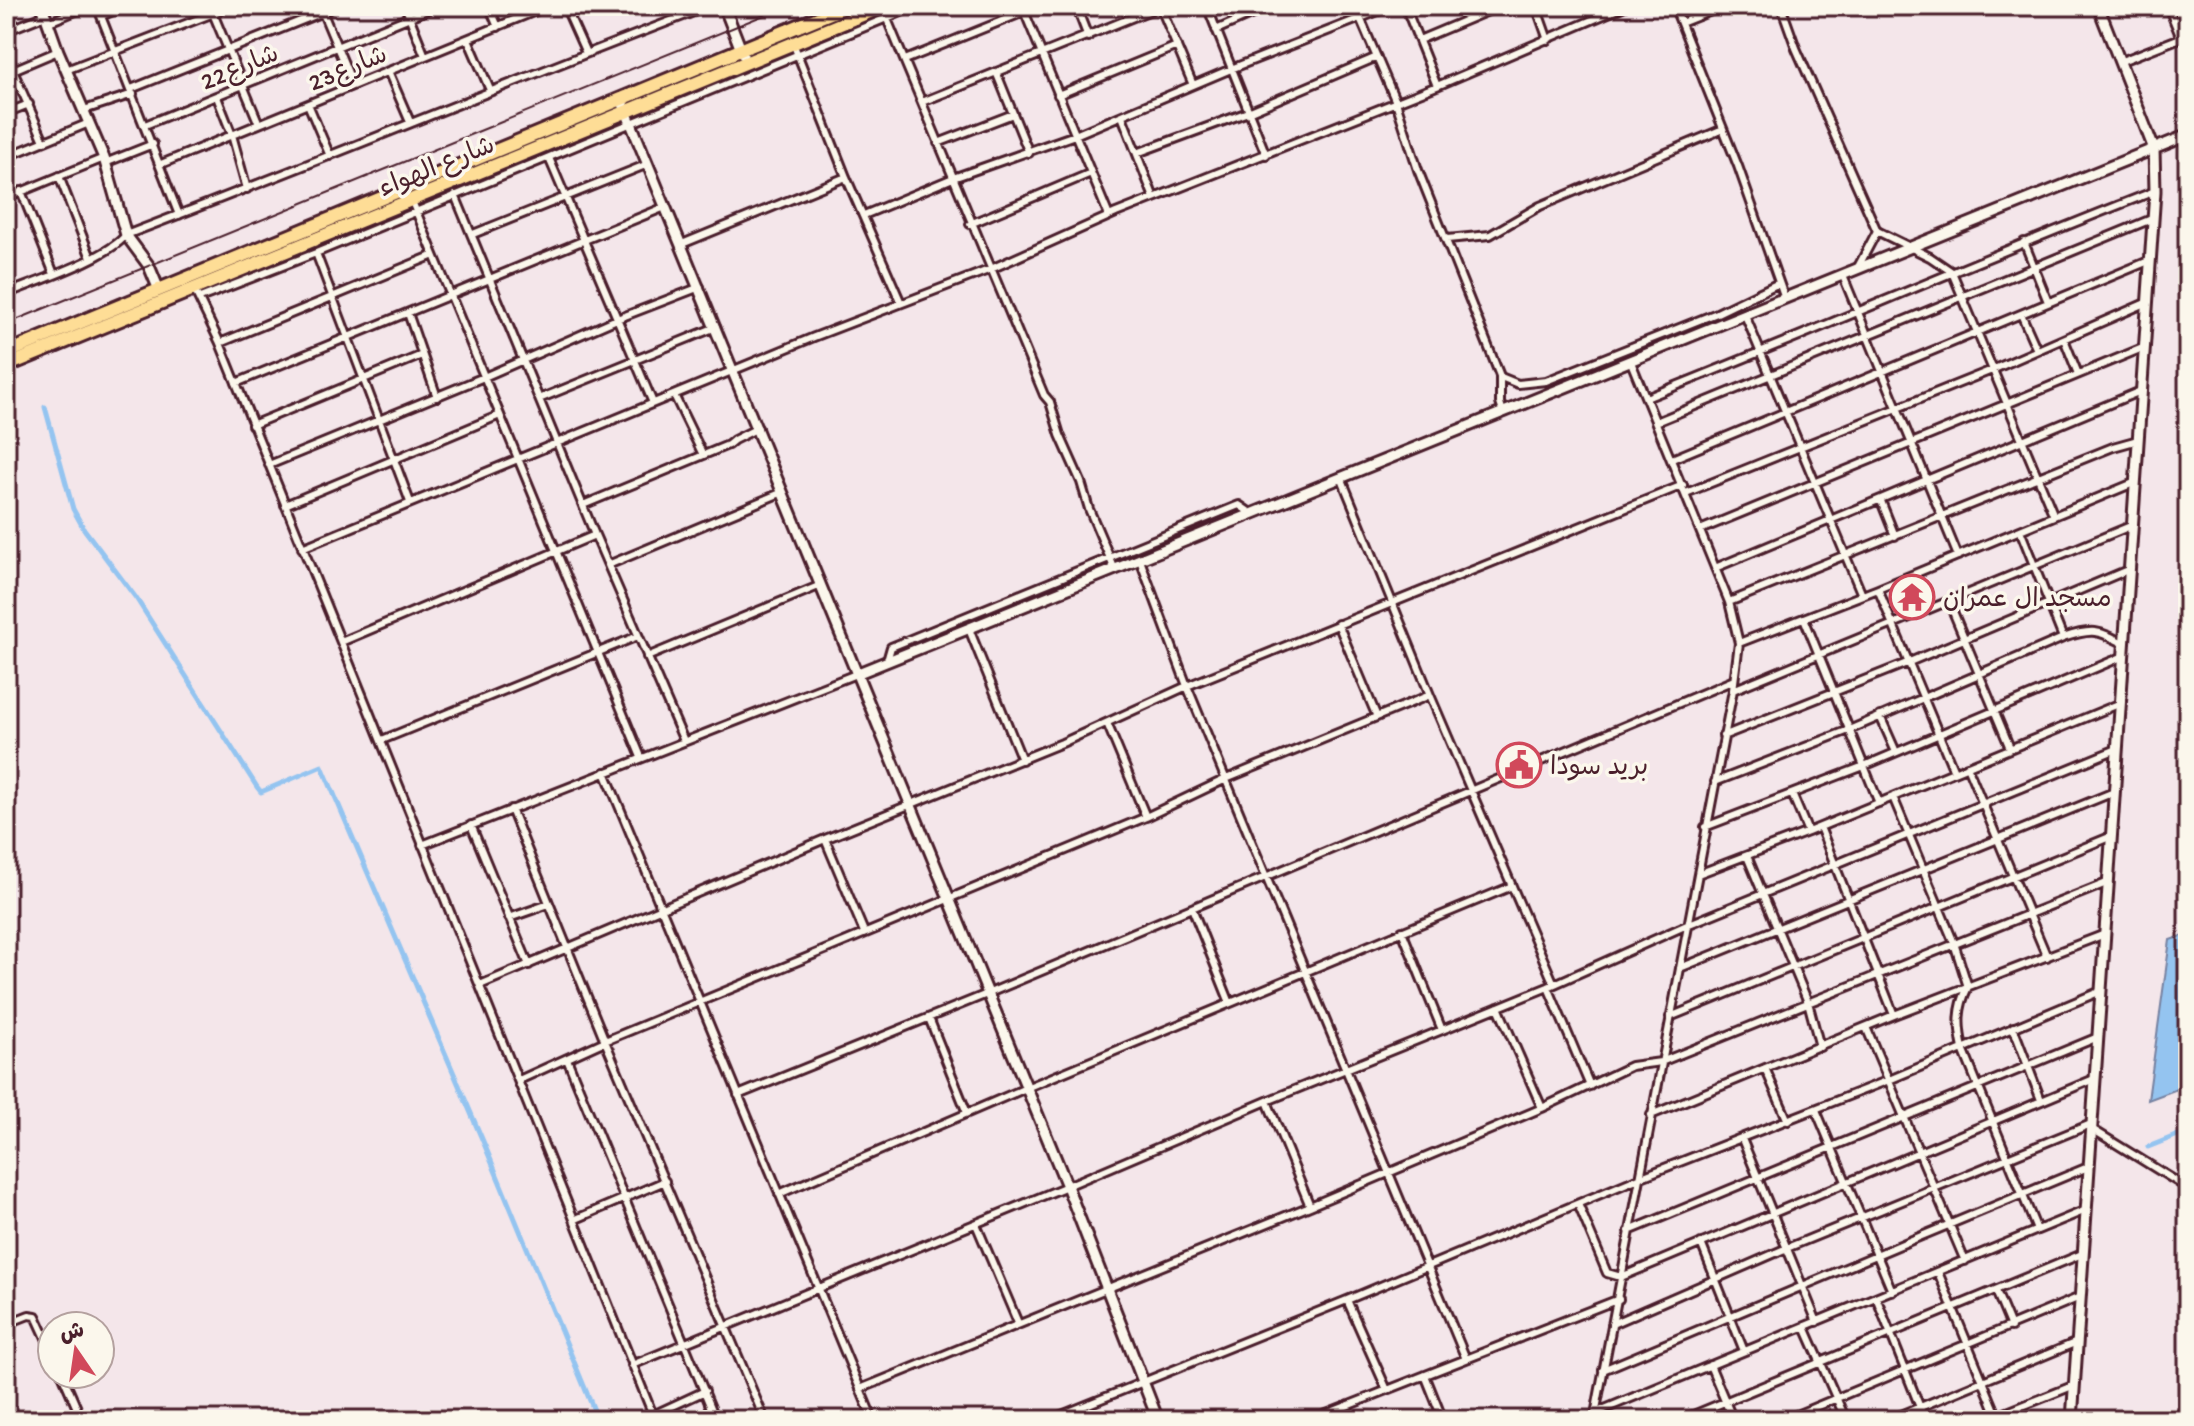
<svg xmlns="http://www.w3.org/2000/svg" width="2194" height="1426" viewBox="0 0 2194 1426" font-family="'Gochi Hand','Playpen Sans Arabic',sans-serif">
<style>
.water{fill:#94c4f0;stroke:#7682a1;stroke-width:2}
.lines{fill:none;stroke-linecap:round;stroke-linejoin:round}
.canal{stroke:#94c4f0;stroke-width:5}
.street-casing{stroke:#4a1f2b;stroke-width:12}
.secondary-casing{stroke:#4a1f2b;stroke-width:15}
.highway-casing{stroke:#4a1f2b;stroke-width:18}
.street{stroke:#fbf7ec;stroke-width:6}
.secondary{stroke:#fbf7ec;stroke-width:9}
.highway{stroke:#fedd96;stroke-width:12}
.rail{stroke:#4a1f2b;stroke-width:2}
.labels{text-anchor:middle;stroke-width:7;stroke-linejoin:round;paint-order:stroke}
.street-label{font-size:26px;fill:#4a1f2b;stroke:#fbf7ec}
.poi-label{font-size:26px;fill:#4a1f2b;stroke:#fbf7ec;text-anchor:start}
</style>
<rect width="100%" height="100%" fill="#f4e6ea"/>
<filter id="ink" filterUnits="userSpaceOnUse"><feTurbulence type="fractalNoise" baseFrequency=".0125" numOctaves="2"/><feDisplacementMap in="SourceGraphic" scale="16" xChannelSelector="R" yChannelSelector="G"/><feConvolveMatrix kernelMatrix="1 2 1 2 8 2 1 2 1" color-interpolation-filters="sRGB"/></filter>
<g filter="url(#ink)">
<!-- water -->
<path class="water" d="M2188,934V1085L2148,1100L2170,940Z"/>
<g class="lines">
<!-- canal -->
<path class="canal" d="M45,407L73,509L84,529L136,598L257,787L261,792L322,766L485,1146L598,1420
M2148,1147L2188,1131"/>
<!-- street casing -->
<g class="street-casing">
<path id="street" d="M97,6L179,215
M210,6L259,124
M320,6L353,85
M405,6L425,56
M489,6L498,27
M565,6L586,53
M1022,6L1109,216
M1076,6L1088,37
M1160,6L1193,85
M1207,6L1266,155
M1355,6L1396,102L1418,170L1500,376V403L1503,412
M1405,6L1437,86
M1536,6L1548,40
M1674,6L1738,166L1785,299
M1781,6L1796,48L1877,231L1930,257L1952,272L2054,516
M2168,6L2181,38
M882,7L1044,395L1050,402L1060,435L1081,482L1089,509L1115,570
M101,16L126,6
M49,22L88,6
M1681,23L1724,6
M1216,30L1271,6
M6,31L46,15
M468,39L490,90
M1419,40L1500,6
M793,43L846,177L901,303
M6,47L14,73L44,141
M905,60L1024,12
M2119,62L2188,35
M66,70L232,6
M388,71L410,122
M6,73L58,51
M997,74L1029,153
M131,89L338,6
M1058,95L1177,46
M217,97L232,135L247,189
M922,102L1161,6
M308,104L330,156
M84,110L133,94
M6,113L29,104
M1122,116L1154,198
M145,125L437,6
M938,143L1013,114
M1137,153L1248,112L1377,57
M6,157L89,123
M549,158L653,403
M105,163L153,144
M161,164L548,6
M59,176L91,258
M21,191L54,274
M455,195L595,535L684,741
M6,198L104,158
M411,199L641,757
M864,215L953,178L1075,135L1231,69L1391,6
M970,224L1091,173
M473,234L648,164
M1447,239L1490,235L1540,206L1723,129
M2024,242L2048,302
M682,244L846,177
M316,253L410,502
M1858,267L1877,231
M1843,276L1958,556
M194,289L220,343C365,702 511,1061 655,1420
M6,294C37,281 106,259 126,235C321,161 514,80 710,6
M200,298L316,253L916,6
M408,313L437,397
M2021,314L2037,350
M1745,315L1862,595
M2064,339L2078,374
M220,343L434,255
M1501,377L1518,384L1546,381L1717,313L1779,283
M236,383L665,207
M674,395L703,455
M1646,398C1816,331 1984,257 2155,191
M539,399L716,327
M1656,422L2154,218
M252,425L422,355
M1672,459L2151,260
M269,465L484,377L617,319L700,287
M1341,477L1430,695L1554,984
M1686,493L1992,370L2148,302
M1881,501L1895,536
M285,505L500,415
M583,505L728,445L734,440L758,428
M1700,530L2145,347
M2020,530L2063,638
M302,548L814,337L991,269L1116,213L1437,86L1625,6
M1140,560L1187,686L1466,1359
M608,565L783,492
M1715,568L2143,390
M1878,589L1954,771
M1729,602L2113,447L2138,440
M1949,602L2010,748
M1804,618L1879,803
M1338,624L1377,717
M969,629L1022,760
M341,642L595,535
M1739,643L1878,589L2136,482
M647,657L821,585
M887,661L891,647L1239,505L1252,514
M1733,690L2133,525
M1880,716L1896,752
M1107,723L1146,817
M1723,736L1907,663L2130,569
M382,740L638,636
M1967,766L2047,957
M605,772L873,1420
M1715,782L1849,730L2063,638C2093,628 2098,630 2125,644
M1792,794L1808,832
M1893,797L1954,943L1968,987C1957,1009 1958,1025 1963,1049L2037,1230
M511,809L605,1041L765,1420
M471,825L529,965
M1705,827L1864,766L2124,656
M1820,827L1894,1015
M825,839L864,932
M422,845L856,674
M1747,856L1808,1002L1820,1047
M1698,874L1808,832L2121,703
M1192,908L1230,1003
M509,918L549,904
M1402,931L1442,1030
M1680,968L2114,792
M480,985L825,839L1062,743L1187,686L1683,485
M1548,987L1590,1086
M1498,1007L1542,1108
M1670,1017L2112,836
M929,1018L967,1113
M1866,1027L1965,1261
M2013,1027L2041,1100
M567,1059L716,1420
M1765,1068L1788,1121
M519,1080L605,1041L1146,817L1226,779L1430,695
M738,1095L987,994L1734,680
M1267,1101L1310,1206
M1816,1110L1892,1291
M1651,1115L1894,1015L2105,934
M2092,1129L2184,1186L2188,1197
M1742,1139L1817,1322
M779,1194L1026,1088L1512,886
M1578,1204L1607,1273L1621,1277L2094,1079
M576,1219L665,1181
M976,1224L1018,1323
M1629,1231L2098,1037
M1701,1243L1744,1351
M1938,1272L1999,1420
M1996,1291L2011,1327
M1876,1297L1925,1420
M1347,1300L1387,1390
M6,1324L29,1315L36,1316L52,1351
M1612,1324L1787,1248L2091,1124
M1805,1327L1846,1420
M632,1365L1067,1186L1267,1101L1548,987L1687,925L2117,749
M1710,1365L1733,1420
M1603,1370C1765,1301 1926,1234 2088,1167
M62,1374L82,1420
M1425,1375L1443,1420
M860,1389L1310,1206L1542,1108L1631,1066L1661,1062L2109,882
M1595,1413L2086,1210
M653,1415L705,1391
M1049,1420L1347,1300L1639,1178L1889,1080L2101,991
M1311,1420L1619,1299
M1594,1420L1733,690L1739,643L1729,602L1631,362
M1681,1420L2082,1254
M1784,1420L2080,1297
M1889,1420L2077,1342
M1987,1420L2075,1385"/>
</g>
<!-- secondary casing -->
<g class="secondary-casing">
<path id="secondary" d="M42,6L58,51L104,158L126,235L149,266L159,290
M724,6L743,55
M621,99L1067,1186L1158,1420
M856,674L2188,135
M2072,1420L2155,191L2154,149L2098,6"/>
</g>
<!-- highway casing -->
<g class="highway-casing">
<path id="highway" d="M6,353L847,6
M6,366L884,6"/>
</g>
<!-- street -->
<use href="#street" class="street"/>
<!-- secondary -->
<use href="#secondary" class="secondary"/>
<!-- highway -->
<use href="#highway" class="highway"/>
<!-- rail -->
<path class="rail" d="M6,324L786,6"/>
</g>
</g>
<!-- icons -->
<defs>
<g id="temple-ring" transform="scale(2.3)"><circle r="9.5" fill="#fbf7ec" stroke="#d1495b" stroke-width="1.5"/><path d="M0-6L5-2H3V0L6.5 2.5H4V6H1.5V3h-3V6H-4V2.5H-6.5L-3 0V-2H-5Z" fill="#d1495b"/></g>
<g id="civic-ring" transform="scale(2.3)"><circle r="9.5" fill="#fbf7ec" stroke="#d1495b" stroke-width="1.5"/><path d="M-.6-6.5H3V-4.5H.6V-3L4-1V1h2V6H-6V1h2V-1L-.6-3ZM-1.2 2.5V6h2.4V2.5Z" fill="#d1495b"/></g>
</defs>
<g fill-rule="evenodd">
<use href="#temple-ring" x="1912" y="597"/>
<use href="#civic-ring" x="1519" y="765"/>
</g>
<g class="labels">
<!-- street labels -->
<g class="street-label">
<text transform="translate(239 66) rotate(-22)" y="9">شارع22</text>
<text transform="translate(347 67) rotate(-22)" y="9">شارع23</text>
<text transform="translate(436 165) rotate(-22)" y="9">شارع الهواء</text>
</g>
<!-- poi labels -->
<g class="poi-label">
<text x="1943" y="606">مسجد ال عمران</text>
<text x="1550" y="774">بريد سودا</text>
</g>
</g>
<!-- margin -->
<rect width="2194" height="1426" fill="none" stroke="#fbf7ec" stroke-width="32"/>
<rect x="16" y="16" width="2162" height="1394" fill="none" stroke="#4a1f2b" stroke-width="3" filter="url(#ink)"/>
<!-- north arrow -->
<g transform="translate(76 1350) rotate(347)"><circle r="38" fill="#fbf7ec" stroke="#b4a19f" stroke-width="2"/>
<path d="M0-6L14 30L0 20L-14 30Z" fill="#d1495b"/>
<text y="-12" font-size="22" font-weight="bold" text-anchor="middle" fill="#4a1f2b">ش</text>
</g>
</svg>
